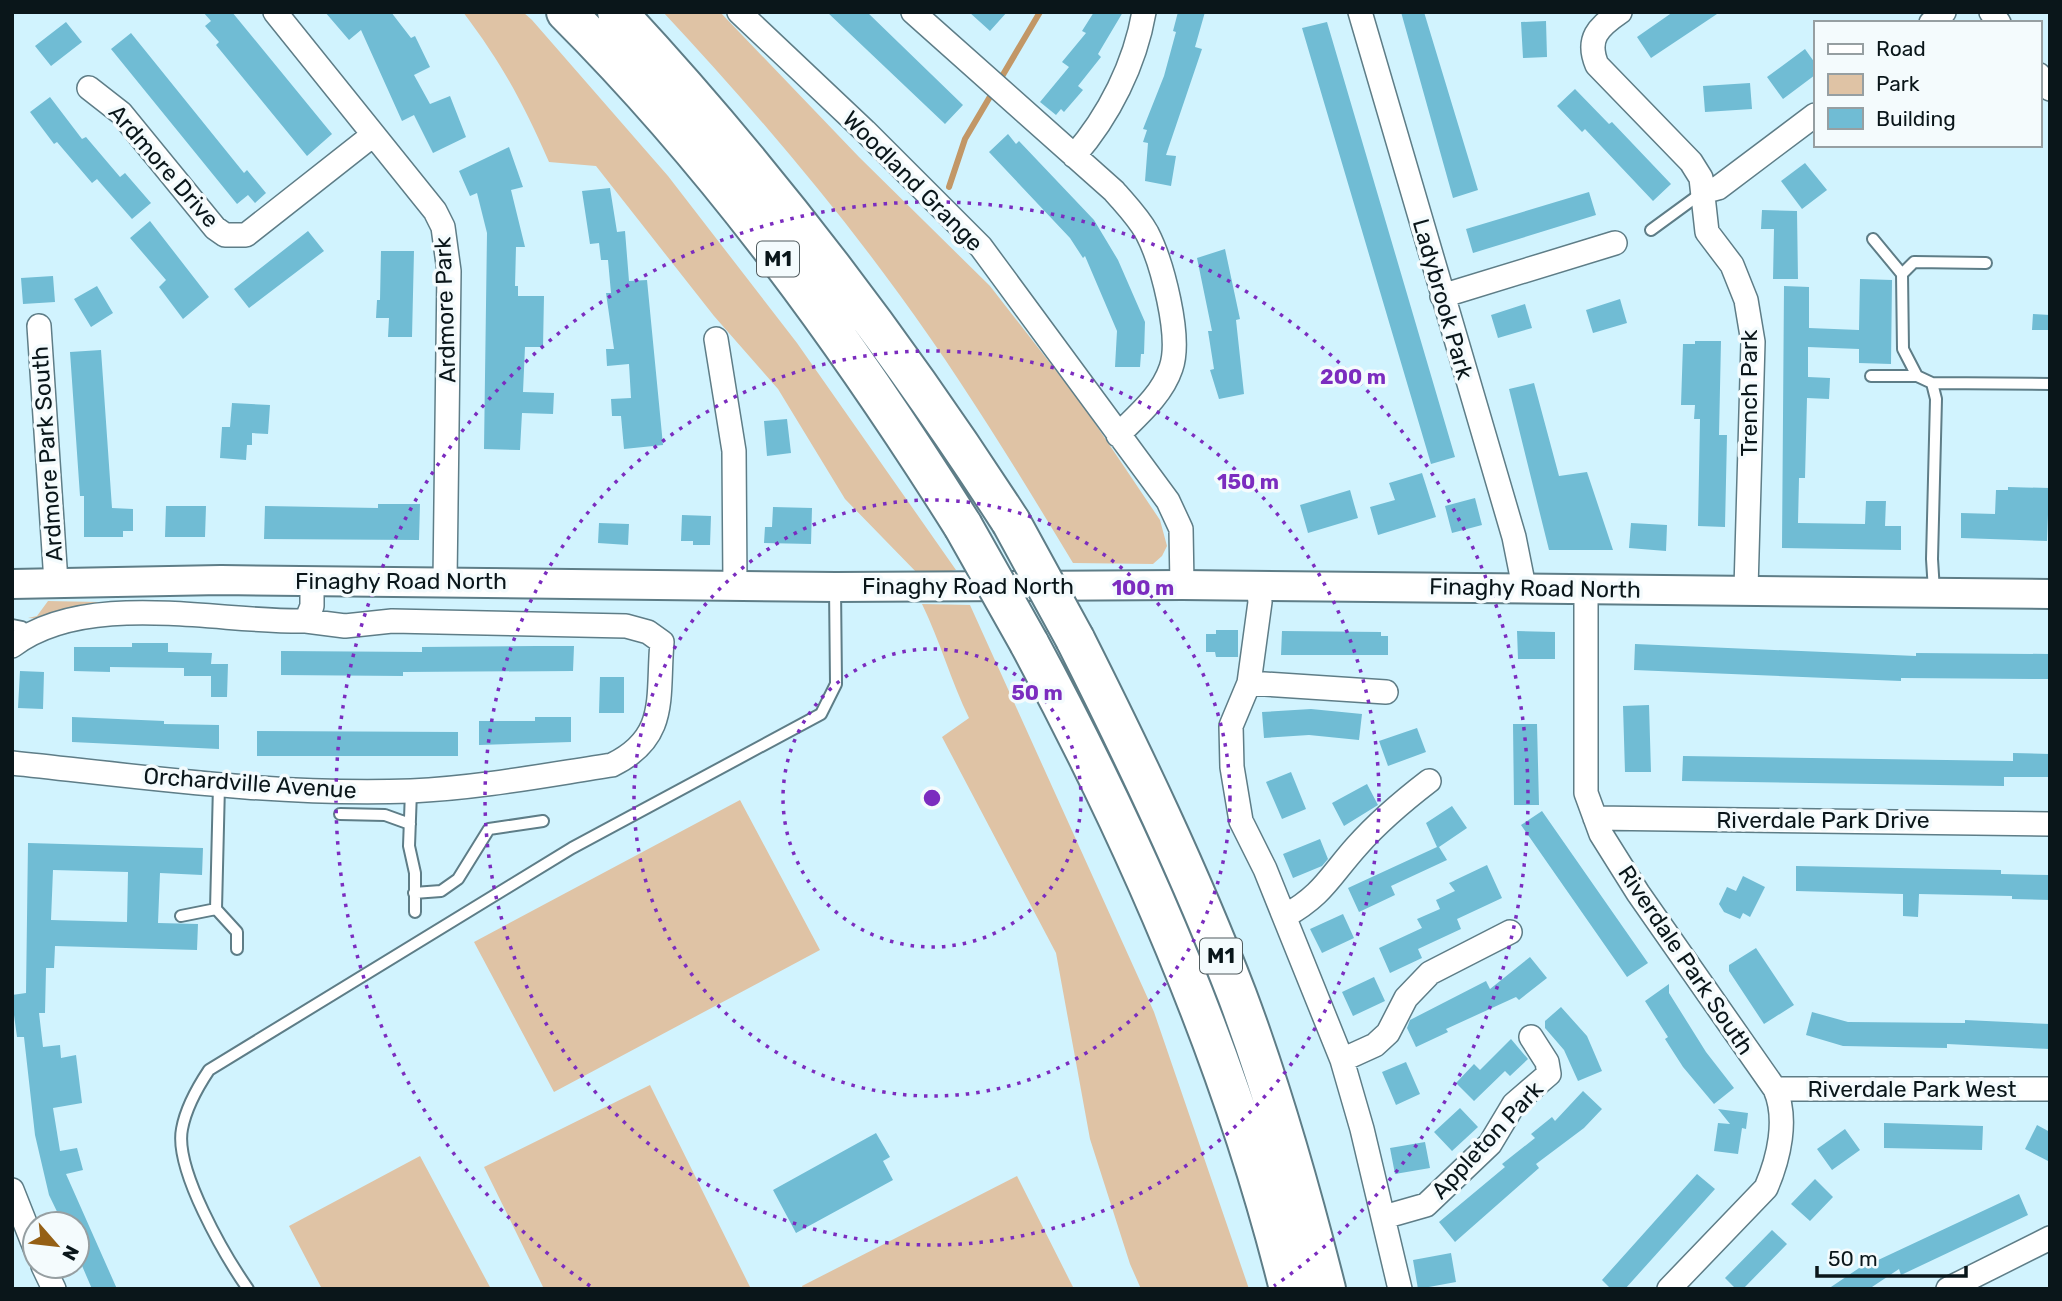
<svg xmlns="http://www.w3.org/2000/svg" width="2062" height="1301" viewBox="0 0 2062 1301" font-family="Rubik,sans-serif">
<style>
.green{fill:#dfc3a5}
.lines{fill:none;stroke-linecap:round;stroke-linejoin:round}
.stream{stroke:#c29766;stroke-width:6}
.building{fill:#70bcd4;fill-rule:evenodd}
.service-casing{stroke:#5e7d87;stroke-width:14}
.minor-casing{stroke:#5e7d87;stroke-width:26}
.tertiary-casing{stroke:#5e7d87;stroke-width:32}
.motorway-casing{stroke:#5e7d87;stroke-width:42}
.service{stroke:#fff;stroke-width:10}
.minor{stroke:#fff;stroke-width:23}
.tertiary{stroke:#fff;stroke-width:28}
.motorway{stroke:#fff;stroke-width:38}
.motorway-bridge-casing{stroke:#5e7d87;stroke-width:42;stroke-linecap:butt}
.motorway-bridge{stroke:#fff;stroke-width:38}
.ring{fill:none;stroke:#7b2cbf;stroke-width:3.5;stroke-dasharray:3.5 7}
.labels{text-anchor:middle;stroke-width:7;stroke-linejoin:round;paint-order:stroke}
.shield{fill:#f4fbfd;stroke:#505b5e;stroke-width:2}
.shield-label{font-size:21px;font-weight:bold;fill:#0a161a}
.street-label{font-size:23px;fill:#0a161a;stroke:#f4fbfd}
.centre{fill:#7b2cbf;stroke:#f4fbfd;stroke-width:3.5}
.ring-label{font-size:21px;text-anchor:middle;font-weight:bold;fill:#7b2cbf;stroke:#f4fbfd;stroke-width:7;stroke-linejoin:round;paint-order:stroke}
</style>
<rect width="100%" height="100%" fill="#d1f3fe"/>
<!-- green -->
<path class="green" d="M463,12H523L532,20L668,176L797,343L956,570L921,577L845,499L778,389L714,316L596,166L549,162C523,103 503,65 463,12Z
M663,12H720L859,157L990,286L1082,404L1160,520L1167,546L1162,556L1153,564L1073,563C1018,472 962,380 899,294C827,195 747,102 663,12Z
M48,601L99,602L42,619L28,618L37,616Z
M922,604L970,605L1154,1012L1249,1289H1141L1130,1264L1090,1139L1056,953L942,737L969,718C951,681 940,641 922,604Z
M740,800L820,950L554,1092L474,942Z
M650,1085L751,1289H544L484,1167Z
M420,1156L491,1289H322L289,1226Z
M1017,1176L1074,1289H803L802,1286Z"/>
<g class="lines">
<!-- stream -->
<path class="stream" d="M949,187L965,139L1040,12"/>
</g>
<!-- building -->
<path class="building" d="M203,12H232L332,134L307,156L216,45L219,42L205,26L211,21Z
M325,12H391L411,38L415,36L430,67L414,75L430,104L450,96L466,137L433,153L414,115L402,121L361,30L349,40Z
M827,12H867L963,105L945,124Z
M969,12H1007L990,31Z
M1094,12H1123L1098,54L1101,57L1078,86L1083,90L1064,112L1061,109L1056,115L1040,102L1069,67L1062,62L1086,33L1082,31Z
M1178,12H1205L1195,47L1202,49L1166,155L1176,156L1171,186L1145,181L1148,143L1143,142L1147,130L1143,129L1164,76L1176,32L1173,31Z
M1401,12H1424L1478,190L1453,198Z
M1673,12H1720L1651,58L1637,37Z
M1546,21L1547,57L1523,58L1521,22Z
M66,22L82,42L51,66L35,46Z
M1327,22L1455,457L1431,464L1302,28Z
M131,33L244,173L247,170L266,193L255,203L248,195L237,204L111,49Z
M1805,49L1815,63V75L1783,99L1767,77Z
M1750,83L1752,109L1705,112L1703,86Z
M1575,89L1609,124L1612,122L1671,184L1653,201L1585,129L1582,132L1557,106Z
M50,97L82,139L86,137L120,177L125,173L151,203L132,219L97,179L92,183L57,142L54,144L30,112Z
M1008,134L1016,144L1019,141L1094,220L1118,260L1145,322L1144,354H1141L1140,367H1115L1117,331L1085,256L1083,258L1070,238L989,152Z
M509,147L523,187L511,190L525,247H516L515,286H518V296H544L543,347H525L523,392L554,393L553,414L522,413L520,450L484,449L487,233L477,193L470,196L459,171Z
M1805,163L1827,190L1802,209L1781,181Z
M610,188L617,232L625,231L629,281L647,280L663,445L624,449L621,416H612L611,399L631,398L629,364L607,366L606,349H614L606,293H611L608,260H601L599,243L590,244L582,191Z
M1589,192L1596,215L1473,253L1466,229Z
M1762,210L1797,211L1798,279H1773L1774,229H1761Z
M150,221L209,297L183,319L159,287L166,280L130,238Z
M308,231L324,251L249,308L234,289Z
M1225,249L1240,319L1236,320L1244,394L1219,399L1210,370L1214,369L1208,331H1212L1197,258Z
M381,251H414L412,337H388L389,318H376L377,300H380Z
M53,276L55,302L23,304L21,278Z
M1860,279L1892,280L1891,364L1859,363V349L1808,347V377L1830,378L1829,399L1807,398L1805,478H1799L1798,523L1865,524L1866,501H1886L1885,526H1901V550L1782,548L1784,286L1809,287V328L1859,330Z
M97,286L113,313L91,327L74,299Z
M1620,299L1627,323L1593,333L1586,310Z
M1525,304L1532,328L1498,338L1491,315Z
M2033,314L2050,315V330H2032Z
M1695,341H1721L1719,435H1727L1725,527L1698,526L1700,419H1694L1695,405H1681L1683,344H1695Z
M101,350L112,508L133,509V531H123V537H84V496H80L70,352Z
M1534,383L1559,476L1587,472L1613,550H1549L1509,389Z
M232,403L270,405L268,434L252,433V445H247L246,460L220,458L222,427H230Z
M787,419L791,453L767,456L764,421Z
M1422,473L1436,517L1378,535L1370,507L1395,500L1389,483Z
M2008,487L2049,488L2047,541L1961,538V513L1995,514L1996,490H2008Z
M1350,490L1358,518L1308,533L1300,505Z
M1475,498L1482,525L1452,533L1445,506Z
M378,504H420L419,540L264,539L265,506L378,508Z
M166,506H206L205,537H165Z
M773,507L812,508L811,544L764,543L765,527H772Z
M682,515L711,516L710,545H693V541H681Z
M599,523L629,524L628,545L598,543Z
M1631,523L1667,525L1666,551L1629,548Z
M1216,630H1238V657H1216L1215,652H1206V634H1216Z
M1282,631L1381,632V636H1388V655H1281Z
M1517,631L1555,632V659H1518Z
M132,643H168V652L212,653L211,664H228L227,697H211V667V676H184V668L110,667V672L74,671V647H132Z
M1635,644L1916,656V653L2050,654V679L1901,678V681L1634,670Z
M537,646H574L573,671L403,672V676L281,675V651L422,652V647Z
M20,671L44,672L43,709L18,708Z
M600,677H624V713H599Z
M1649,705L1651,772H1625L1623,706Z
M1311,709L1362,714L1359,740L1309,735L1264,738L1262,712Z
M72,717L164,721V724L219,725V749L72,742Z
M535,717H571V742L479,745V721H535Z
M1513,724H1537L1539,805H1514Z
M1417,728L1426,752L1388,766L1379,741Z
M257,731L458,732V756H257Z
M2013,753L2050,754V777H2004V786L1682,781L1683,756L2013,761Z
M1291,772L1306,809L1282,819L1266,782Z
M1367,784L1378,805L1344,826L1332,803Z
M1452,806L1467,828L1439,847L1447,860L1391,886L1395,895L1359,912L1348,888L1437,847L1426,823Z
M1542,811L1648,963L1627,977L1521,825Z
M1320,839L1328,859L1322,866L1293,878L1283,854Z
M28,843L203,848L202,875L160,873L158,923L198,924L197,950L55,946L54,968H46L45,1013H39L43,1047L60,1045L61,1058L76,1055L82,1103L53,1108L60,1151L77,1148L83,1170L66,1174L117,1289H92L77,1254V1224H63L49,1195L35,1135L24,1037H17L12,1000V995L26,993ZM53,870L128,872L127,922L51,920Z
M1487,865L1502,898L1457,919L1461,929L1418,949L1422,958L1390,973L1379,948L1422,928L1417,919L1440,909L1436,900L1455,891L1449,883Z
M1796,866L2001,870V874L2050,875V900L2012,899V896L1919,894L1918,917L1903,916V894L1796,891Z
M1743,876L1765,887L1750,917L1743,913L1740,919L1724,912L1719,904L1727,887L1736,891Z
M1343,914L1354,938L1322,953L1310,929Z
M1756,948L1794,1005L1764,1024L1729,971V965Z
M1530,957L1547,978L1519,1000L1516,997L1446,1029L1448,1032L1416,1047L1407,1028L1410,1020L1486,981L1490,989Z
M1374,977L1385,1001L1353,1016L1342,992Z
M1669,984V993L1706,1052L1734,1088L1714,1104L1683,1067L1665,1039L1668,1037L1645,1001Z
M1561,1007L1587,1036L1602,1071L1578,1081L1564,1050L1545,1028V1021Z
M1812,1012L1848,1022L1965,1023V1020L2050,1024V1049L1947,1044V1048L1843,1046L1806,1035Z
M1511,1039L1528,1059L1510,1076L1505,1071L1474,1101L1456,1083L1474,1064L1480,1070Z
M1406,1062L1420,1094L1396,1105L1382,1072Z
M1583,1091L1602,1109L1584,1128L1536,1164L1539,1168L1455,1242L1439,1222L1505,1167L1502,1164L1535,1138L1531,1134L1552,1117L1555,1121Z
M1460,1108L1478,1127L1452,1151L1434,1132Z
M1718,1109L1748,1113L1746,1129L1742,1128L1738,1154L1714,1151L1718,1123L1730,1124Z
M1884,1123L1983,1126L1982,1150L1884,1148Z
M2037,1125L2050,1132V1162L2025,1149Z
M1845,1129L1860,1150L1832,1170L1817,1149Z
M876,1133L890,1157L883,1161L893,1180L796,1233L773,1190Z
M1425,1142L1430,1168L1395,1174L1390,1148Z
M1697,1174L1715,1189L1625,1289H1611L1602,1280Z
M1815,1179L1833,1197L1810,1221L1791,1204Z
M2019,1194L2028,1215L1901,1275L1899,1269L1869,1289H1828L1874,1258L1876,1261Z
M1772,1230L1787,1244L1743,1289H1736L1725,1278Z
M1451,1253L1456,1282L1418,1289L1413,1260Z"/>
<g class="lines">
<!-- service casing -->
<g class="service-casing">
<path id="service" d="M1651,230L1703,192
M1873,239L1902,274
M1871,376H1917
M1932,383L2050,384
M1934,591L1932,559L1936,399L1932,383L1917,376L1903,349L1902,274L1914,262L1986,263
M12,625L22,627L31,634
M219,785L216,909L237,932V949
M411,791L409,846L415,873V912
M340,814L385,815L410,824
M414,893L441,891L458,879L489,829L543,821
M181,916L216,909
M248,1289C225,1256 174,1169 182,1129C186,1107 197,1088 209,1070L572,848L821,714L836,684L835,587"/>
</g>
<!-- minor casing -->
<g class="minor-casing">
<path id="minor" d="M275,12L435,211L443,227L449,271L445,581
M739,12L865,131L981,247L1168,501L1181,529L1182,585
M913,12L1114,191C1126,205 1138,217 1147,233C1162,262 1182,337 1171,368C1162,395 1138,415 1118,435
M1360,12L1514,537L1524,587
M1620,12C1598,27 1586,39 1597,65L1691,162L1701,178L1707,232L1732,265L1746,300L1753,342L1746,589
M1991,12L1999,23
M1931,23L1944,12
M2039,75L2050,89
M89,88L121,113L215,228L225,235H246L373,135
M1074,156C1109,116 1135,64 1144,12
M1703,192L1718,188L1815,115
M1442,296L1615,243
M39,326L56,582
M716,339L734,451L735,585
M1258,586L1260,602L1249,683L1231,726L1232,767L1241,821L1265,869L1342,1060L1362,1129L1400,1289
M1586,589V793L1601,834L1638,893L1775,1089C1788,1119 1779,1158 1766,1188L1669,1289
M12,646C87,589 219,623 306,621L312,606V581
M1249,683L1386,692
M12,763C145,777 278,796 411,791C479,788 546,775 612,765C669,737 657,697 662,642L648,632L626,626L392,621L345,626L306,621
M1595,818L2050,824
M1285,916C1323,895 1330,876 1357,846C1379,821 1403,801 1429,781
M1342,1060L1375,1045L1388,1033L1406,998L1430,973L1510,932
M1775,1089H2050
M12,1190L35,1248
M1384,1217L1426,1205L1490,1144L1514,1104L1549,1074L1547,1062L1531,1037
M43,1266L54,1289
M1948,1289L2050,1238"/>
</g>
<!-- tertiary casing -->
<g class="tertiary-casing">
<path id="tertiary" d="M12,584L221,580L835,587L1182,585L2050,594"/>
</g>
<!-- motorway casing -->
<g class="motorway-casing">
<path id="motorway" d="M566,12C719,165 848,343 963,526
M617,12C764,170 894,341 1011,522
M1075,639C1134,756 1190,873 1237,995C1273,1091 1301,1190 1326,1289
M1029,643C1139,847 1233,1063 1289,1289"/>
</g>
<!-- service -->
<use href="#service" class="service"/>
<!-- minor -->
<use href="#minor" class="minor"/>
<!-- tertiary -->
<use href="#tertiary" class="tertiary"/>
<!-- motorway -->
<use href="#motorway" class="motorway"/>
<!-- motorway-bridge casing -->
<g class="motorway-bridge-casing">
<path id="motorway-bridge" d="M1011,522L1075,639
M963,526L1029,643"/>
</g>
<!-- motorway-bridge -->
<use href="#motorway-bridge" class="motorway-bridge"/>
</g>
<!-- distance rings -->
<g class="ring">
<circle cx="932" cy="798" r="149"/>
<circle cx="932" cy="798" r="298"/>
<circle cx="932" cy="798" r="447"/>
<path d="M590 1286A596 596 0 1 1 1274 1286"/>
</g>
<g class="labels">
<!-- shield labels -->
<g class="shield">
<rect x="757" y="241.5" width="42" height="35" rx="5"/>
<rect x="1200" y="938.5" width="42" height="35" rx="5"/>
</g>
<g class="shield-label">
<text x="778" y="266">M1</text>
<text x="1221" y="963">M1</text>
</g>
<!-- street labels -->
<g class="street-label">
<text transform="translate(164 166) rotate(49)" y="8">Ardmore Drive</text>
<text transform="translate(913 181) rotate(45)" y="8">Woodland Grange</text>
<text transform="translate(1443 299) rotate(74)" y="8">Ladybrook Park</text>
<text transform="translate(445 310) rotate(-92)" y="8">Ardmore Park</text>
<text transform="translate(1749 393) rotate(-90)" y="8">Trench Park</text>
<text transform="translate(47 454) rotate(-94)" y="8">Ardmore Park South</text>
<text x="401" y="589">Finaghy Road North</text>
<text x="968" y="594">Finaghy Road North</text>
<text transform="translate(1535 588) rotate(1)" y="8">Finaghy Road North</text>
<text transform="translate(250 783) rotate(4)" y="8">Orchardville Avenue</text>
<text x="1823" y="828">Riverdale Park Drive</text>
<text transform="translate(1686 960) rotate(56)" y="8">Riverdale Park South</text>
<text x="1912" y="1097">Riverdale Park West</text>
<text transform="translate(1487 1140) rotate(-47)" y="8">Appleton Park</text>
</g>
</g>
<circle cx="932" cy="798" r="10" class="centre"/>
<g class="ring-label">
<text x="1353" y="384">200 m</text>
<text x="1248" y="489">150 m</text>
<text x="1143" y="595">100 m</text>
<text x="1037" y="700">50 m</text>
</g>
<!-- border -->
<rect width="2062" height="1301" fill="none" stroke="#0a161a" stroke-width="28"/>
<!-- legend -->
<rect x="1814" y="21" width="228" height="126" fill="#f4fbfd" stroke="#969fa2" stroke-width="2"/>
<rect x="1828" y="44" width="35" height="10" fill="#ffffff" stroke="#969fa2" stroke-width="2"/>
<text x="1876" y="56" font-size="21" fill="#0a161a">Road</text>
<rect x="1828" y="74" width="35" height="21" fill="#dfc3a5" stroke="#969fa2" stroke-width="2"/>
<text x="1876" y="91" font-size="21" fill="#0a161a">Park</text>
<rect x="1828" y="108" width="35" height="21" fill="#70bcd4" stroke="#969fa2" stroke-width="2"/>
<text x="1876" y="126" font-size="21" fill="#0a161a">Building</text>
<!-- north arrow -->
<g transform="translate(56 1245) rotate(118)"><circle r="33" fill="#f4fbfd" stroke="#969fa2" stroke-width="2"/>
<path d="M0-5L12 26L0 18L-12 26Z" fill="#956015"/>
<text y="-10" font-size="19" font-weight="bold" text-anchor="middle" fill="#0a161a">N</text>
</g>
<!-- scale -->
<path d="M1817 1266v10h149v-10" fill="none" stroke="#0a161a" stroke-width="3.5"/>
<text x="1828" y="1266" font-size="21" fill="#0a161a" stroke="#f4fbfd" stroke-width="5" paint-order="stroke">50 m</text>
</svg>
